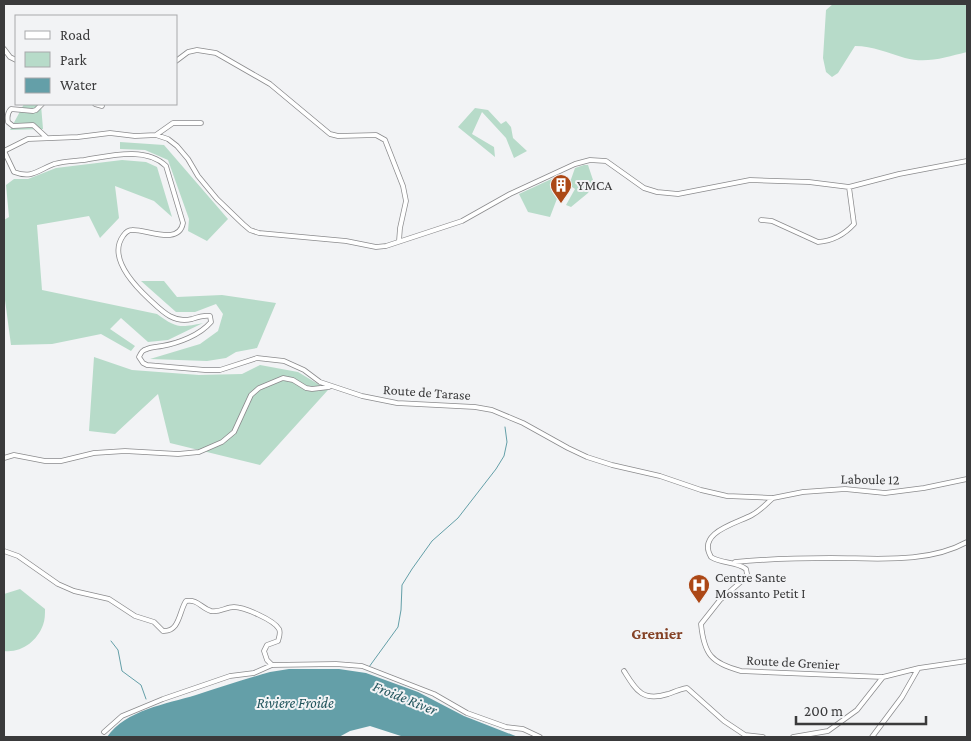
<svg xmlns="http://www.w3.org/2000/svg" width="971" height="741" viewBox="0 0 971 741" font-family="'Crimson Pro',serif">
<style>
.green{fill:#b7dbc9}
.water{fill:#649fa8}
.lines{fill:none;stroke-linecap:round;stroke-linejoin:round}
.stream{stroke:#649fa8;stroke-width:1}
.street-casing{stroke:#8b8b8d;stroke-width:5.5}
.street{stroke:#fff;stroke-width:4}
.labels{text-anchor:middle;stroke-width:4;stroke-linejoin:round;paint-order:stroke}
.poi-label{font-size:14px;fill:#3a3a3b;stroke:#f2f3f5;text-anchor:start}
.street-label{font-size:14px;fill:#3a3a3b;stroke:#f2f3f5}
.water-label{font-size:15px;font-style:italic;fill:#22555d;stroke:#f2f3f5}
.quarter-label{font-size:16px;font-weight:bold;fill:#844125;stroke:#f2f3f5}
</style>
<rect width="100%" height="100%" fill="#f2f3f5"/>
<!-- green -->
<path class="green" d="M833,4H967V52C946,57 927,64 905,58C888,53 873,46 855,46L838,73L832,77L826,72L823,58L826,10Z
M24,104H57L41,105L43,129L10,130Z
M475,108L488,110L501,124L506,121L511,127L513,138L527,151L514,158L506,138L482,112L472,134L494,147L495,157L458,127Z
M120,142L164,145L228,219L207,241L188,231L189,219L168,160L145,150L120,149Z
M122,160L146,162L157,167L172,217L154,201L115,186L119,218L100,238L89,216L37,225L42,290L157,314C176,328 180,328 203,323L168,340L148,342L121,318L110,329L135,346L131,351L101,334L52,344L11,345L5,300L4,299V220L9,217L6,185L14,179H28L56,168Z
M584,165H588L594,183L588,193L571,207L566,205L575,189L569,185L575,168Z
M560,175L563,183L550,217L528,212L519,194Z
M141,281H164L177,297L222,295L276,303L257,348L236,352L226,358L207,361L150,359L200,344L218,331L223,314L216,304L195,312H176Z
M94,357L132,370L199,375L242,374L260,365L298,372L328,390L260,465L170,443L158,394L115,434L89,431Z
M20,589L45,609C45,614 45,620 43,625C37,641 22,653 4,651V594Z"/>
<!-- water -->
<path class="water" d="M289,669H339L366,673L418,692L464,716L518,737H404L370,726L350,731L339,737H107C126,710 166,704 196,695C221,687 245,679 270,672Z"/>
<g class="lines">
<!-- stream -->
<path class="stream" d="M111,641L118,650L122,671L141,685L146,699
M369,667L398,627L401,610L402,585L412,569L432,541L458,518L496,469L504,456L507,442L505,427"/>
<!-- street casing -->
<g class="street-casing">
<path id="street" d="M4,49L10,57L16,60
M176,61L188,52L197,50L216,53L270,84L330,134L338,136L376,135L385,140L403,186L406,201L400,228L399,241
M42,104L36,110L33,111L11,109C7,113 7,117 8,122L13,126L33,125L46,137
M95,104L102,106
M156,135L173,123H201
M4,151L14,172C32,179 38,170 54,164C63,161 74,161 84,160C109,156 146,146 166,166L183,223C179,246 146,229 132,230C128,230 125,233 123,236C108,257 134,285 149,299C161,310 173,324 192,319C198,317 204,315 210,316L211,322C200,335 179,343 162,346C157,347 151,347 147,349C142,350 141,353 139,357L143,363L147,365L205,370H220L257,358L284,361L304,370L320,382L362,396L397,403L475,407L492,410L523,423L568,448L587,457L612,465L660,476L701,490L727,496L773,498L803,492L845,489L885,493L924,488L967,479
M4,151L28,139L78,137L110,133L135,136L156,135L168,139L177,146L188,159L198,176L217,199L243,224L250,230L259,233L346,241L376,247L386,246L462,221L510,194L575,164L590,160L606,161L644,188L657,192L678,194L750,180L809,182L849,187L899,174L967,161
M761,220L772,221L818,242C833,241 844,235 854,224L849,187
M4,458L14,455L45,461H61L94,453L125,451L178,454L199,452L222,442L234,432L251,395L259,388L283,378L293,380L306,388L312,389L329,387
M773,498C766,504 760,511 752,515C738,523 696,532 711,557C722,564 736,561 746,569L747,574L743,580L720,600L701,624C704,654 711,663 741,671L883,677L919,668L967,661
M4,551L18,556L58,584L74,591L109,599L135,616L154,622L163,631C180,632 179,611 186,601C198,599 201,608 211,611C219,613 226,607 234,607C244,607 274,620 279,629C281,633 279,637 278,641L267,645L264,651L267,660L272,665
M735,562C767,559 799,558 831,558C876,558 927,564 967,542
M624,671C636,690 642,702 668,694C674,692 680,689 687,688L724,721L745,735L763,737
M104,732L122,716L163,699L230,676L254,673L272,665L336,664L362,666L434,694L467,713L506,727L523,729L540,737
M793,737L828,731L857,710L883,677
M872,737L902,697L918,669"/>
</g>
<!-- street -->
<use href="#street" class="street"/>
</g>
<!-- icons -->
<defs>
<g id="building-pin" transform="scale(1.125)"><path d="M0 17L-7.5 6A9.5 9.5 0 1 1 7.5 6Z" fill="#ac4816" stroke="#f2f3f5"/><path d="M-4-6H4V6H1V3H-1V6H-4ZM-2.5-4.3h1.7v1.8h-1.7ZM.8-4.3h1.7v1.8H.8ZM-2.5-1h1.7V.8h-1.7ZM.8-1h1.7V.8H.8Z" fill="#fff"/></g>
<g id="hospital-pin" transform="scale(1.125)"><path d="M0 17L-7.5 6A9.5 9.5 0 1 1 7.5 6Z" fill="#ac4816" stroke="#f2f3f5"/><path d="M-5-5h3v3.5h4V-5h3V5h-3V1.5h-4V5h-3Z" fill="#fff"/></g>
</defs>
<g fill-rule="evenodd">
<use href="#building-pin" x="561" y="185"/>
<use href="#hospital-pin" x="699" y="585"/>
</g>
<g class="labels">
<!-- poi labels -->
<g class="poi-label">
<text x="577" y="190">YMCA</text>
<text x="715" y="582">Centre Sante<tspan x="715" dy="16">Mossanto Petit I</tspan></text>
</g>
<!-- street labels -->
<g class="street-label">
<text transform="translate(427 392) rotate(4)" y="5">Route de Tarase</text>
<text transform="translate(870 479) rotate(1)" y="5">Laboule 12</text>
<text transform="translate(793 662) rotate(3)" y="5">Route de Grenier</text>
</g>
<!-- water labels -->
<g class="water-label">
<text transform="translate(405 698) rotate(22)" y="5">Froide River</text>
<text x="295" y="708">Riviere Froide</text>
</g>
<!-- quarter labels -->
<g class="quarter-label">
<text x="657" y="639">Grenier</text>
</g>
</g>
<!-- border -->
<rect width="971" height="741" fill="none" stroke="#3a3a3b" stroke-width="10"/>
<!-- legend -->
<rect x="15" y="15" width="162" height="90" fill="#f2f3f5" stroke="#a8a9ab"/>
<rect x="25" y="31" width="25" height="8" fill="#ffffff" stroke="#a8a9ab"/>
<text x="60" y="40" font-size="15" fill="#3a3a3b">Road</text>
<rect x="25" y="52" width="25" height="15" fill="#b7dbc9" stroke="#a8a9ab"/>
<text x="60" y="65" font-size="15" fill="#3a3a3b">Park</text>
<rect x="25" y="78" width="25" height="15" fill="#649fa8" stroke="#a8a9ab"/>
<text x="60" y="90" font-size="15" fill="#3a3a3b">Water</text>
<!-- scale -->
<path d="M796 716v8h130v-8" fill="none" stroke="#3a3a3b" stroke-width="2.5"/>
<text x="804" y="716" font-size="15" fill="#3a3a3b" stroke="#f2f3f5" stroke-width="4" paint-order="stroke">200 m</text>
</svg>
